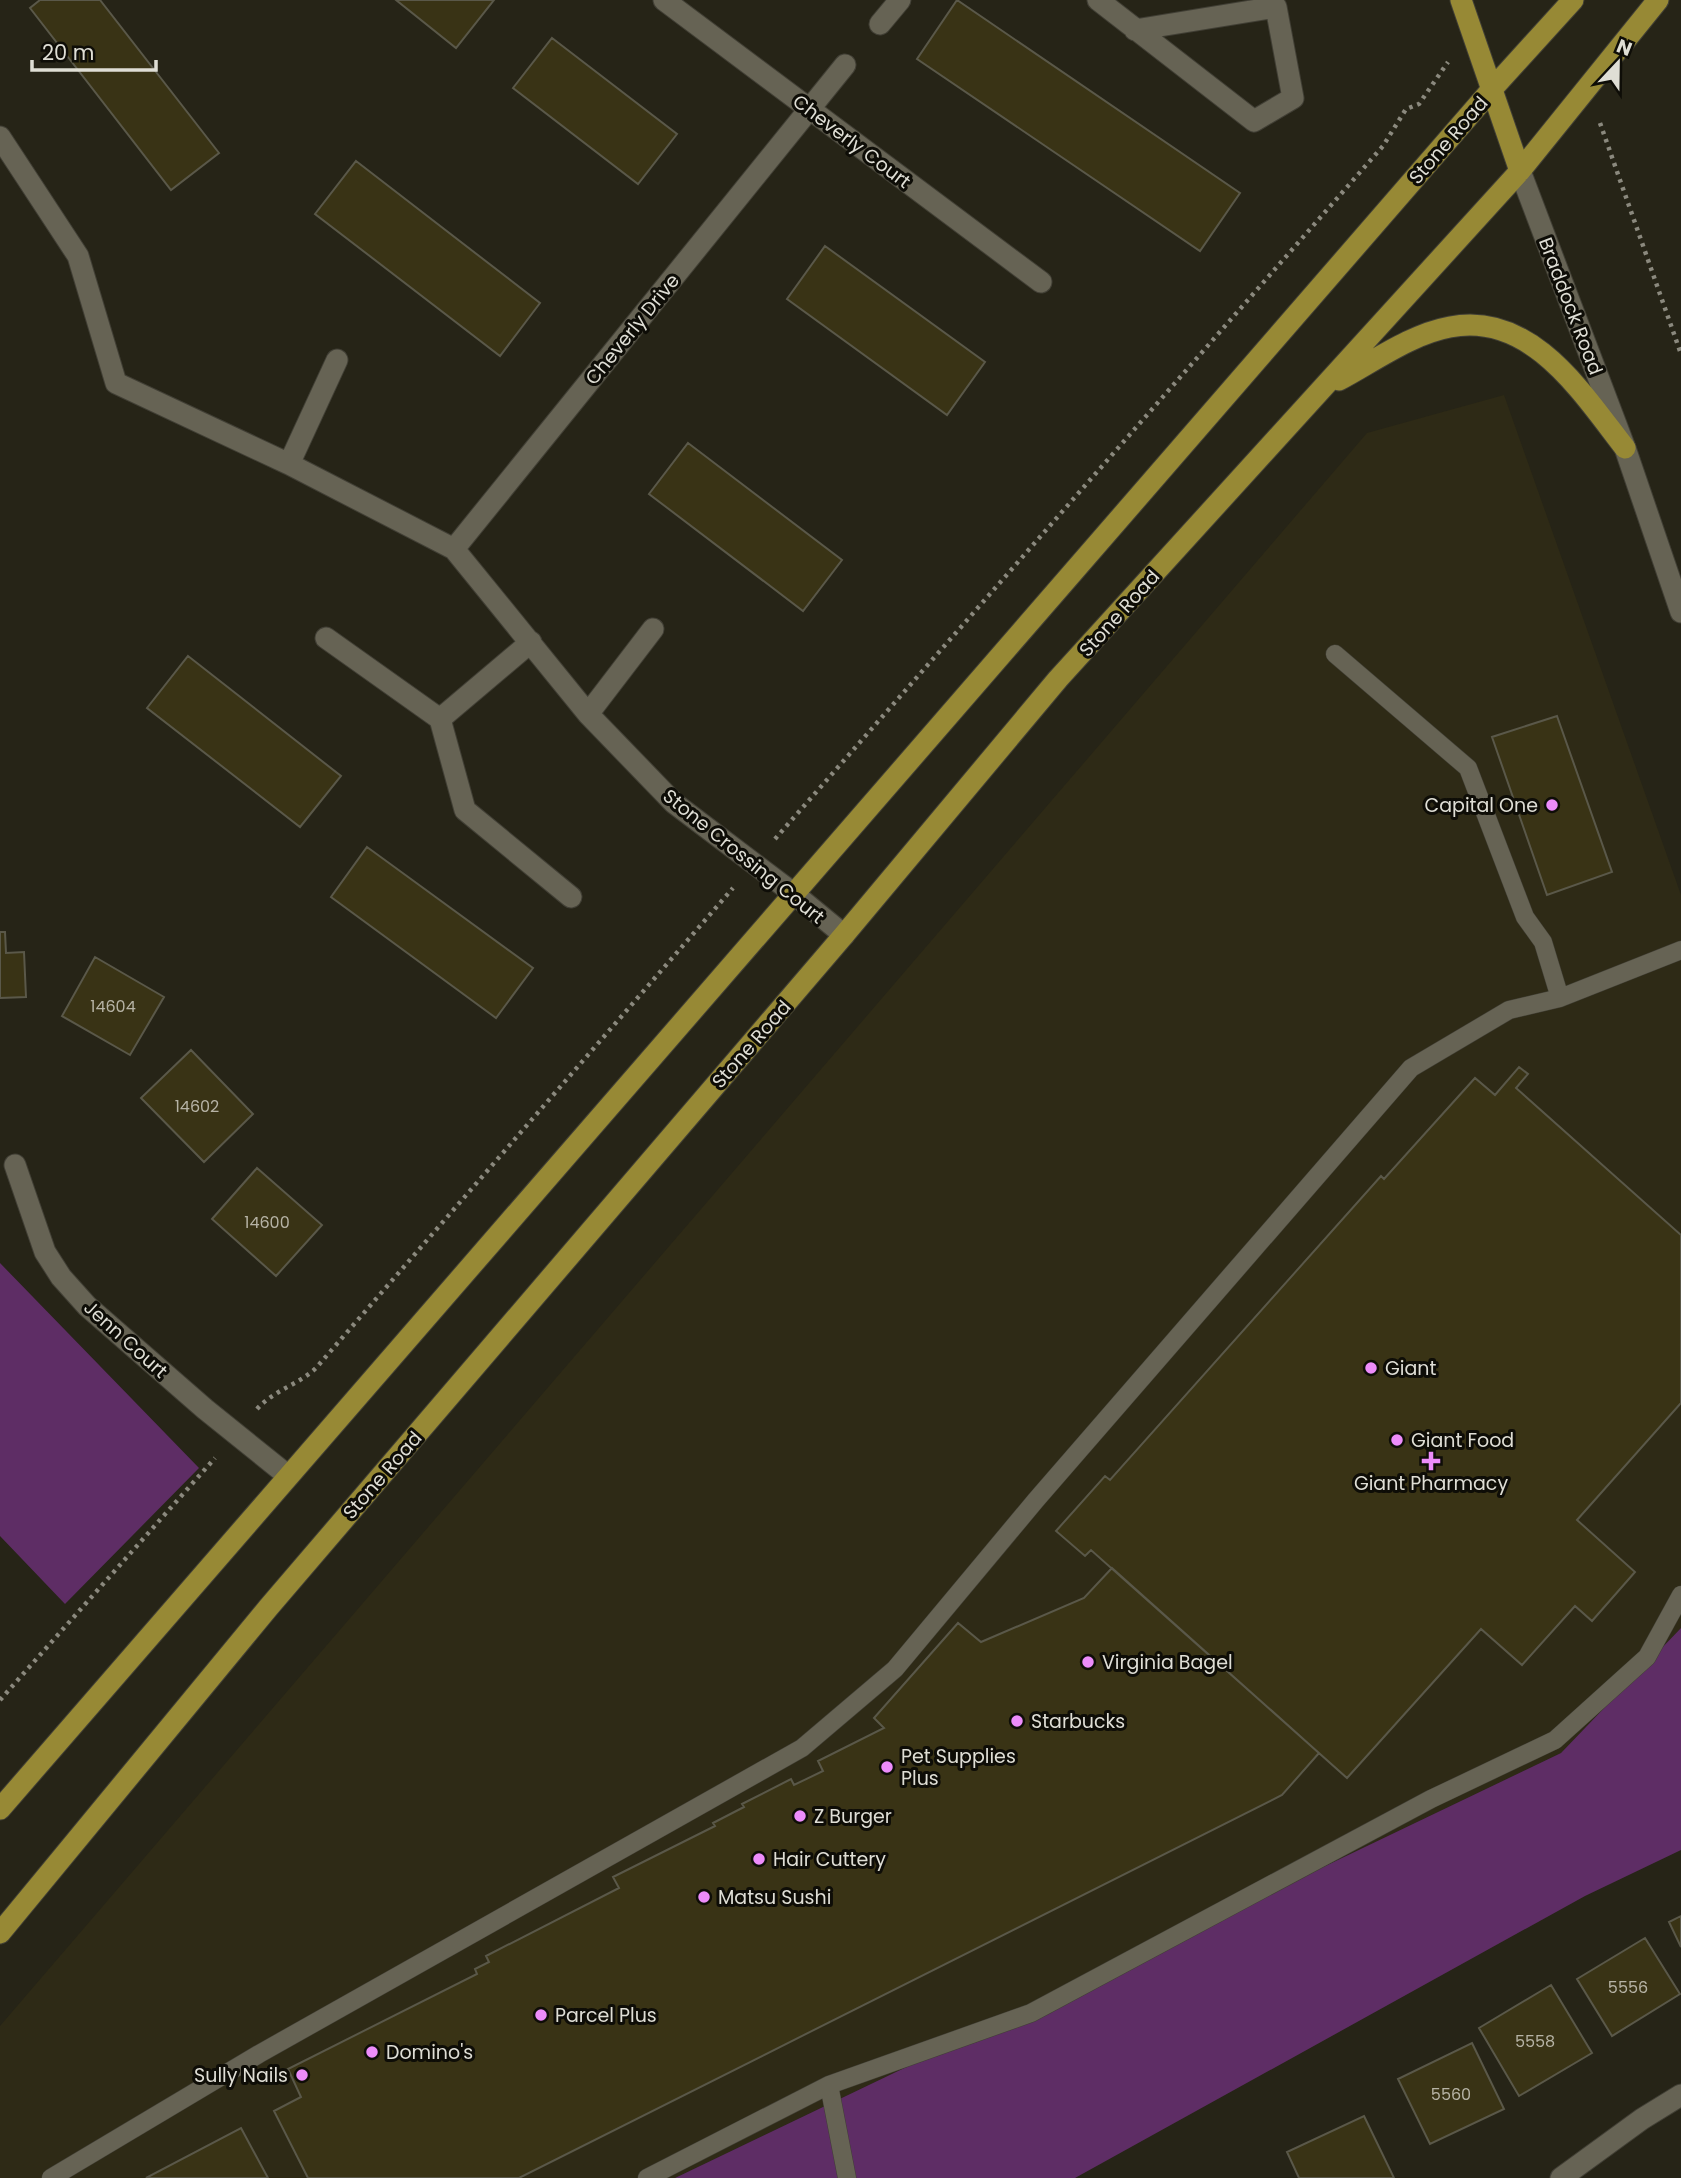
<svg xmlns="http://www.w3.org/2000/svg" width="1681" height="2178" viewBox="0 0 1681 2178" font-family="Poppins,sans-serif">
<style>
.built{fill:#2e2a16}
.green{fill:#5e2d65}
.building{fill:#393315;stroke:#5a5849;stroke-width:2}
.lines{fill:none;stroke-linecap:round;stroke-linejoin:round}
.lane-casing{stroke:#413f35;stroke-width:19}
.street-casing{stroke:#413f35;stroke-width:23}
.secondary-casing{stroke:#413f35;stroke-width:23}
.primary-casing{stroke:#413f35;stroke-width:23}
.path{stroke:#8b897e;stroke-width:4.5;stroke-dasharray:3.5 5;stroke-linecap:butt}
.lane{stroke:#666354;stroke-width:18}
.street{stroke:#666354;stroke-width:21}
.secondary{stroke:#666354;stroke-width:21}
.primary{stroke:#978935;stroke-width:21}
.poi-dot{fill:#ed8cfa;stroke:#0e0d07;stroke-width:2.5}
.labels{text-anchor:middle;stroke-width:6;stroke-linejoin:round;paint-order:stroke}
.number-label{font-size:16px;fill:#b6b3a5}
.street-label{font-size:19px;fill:#dfded5;stroke:#0e0d07}
.poi-label{font-size:19px;fill:#dfded5;stroke:#0e0d07;text-anchor:start}
</style>
<rect width="100%" height="100%" fill="#262417"/>
<!-- built -->
<path class="built" d="M1504,395L1681,895V1628L1561,1753L675,2178H0V2026L1367,433Z"/>
<!-- green -->
<path class="green" d="M0,1263L199,1468L65,1604L0,1536Z
M1681,1628V1850L1585,1896L1075,2178H675L1561,1753Z"/>
<!-- building -->
<path class="building" d="M40,0H100L219,153L171,190L30,8Z
M396,0H494L456,48Z
M957,0L1240,193L1200,251L917,59Z
M552,38L677,134L638,184L513,88Z
M356,161L540,303L500,356L315,214Z
M825,246L985,362L947,415L787,299Z
M688,443L842,560L803,611L649,494Z
M188,656L341,776L300,827L147,708Z
M1557,716L1612,872L1547,895L1492,737Z
M367,847L533,968L496,1018L331,897Z
M0,932H5L6,953L24,952L26,997L0,998Z
M95,957L164,997L130,1055L62,1016Z
M191,1050L253,1114L204,1162L141,1098Z
M1519,1067L1528,1074L1516,1088L1681,1235V1403L1577,1520L1635,1572L1592,1621L1575,1606L1522,1665L1481,1629L1347,1778L1091,1550L1085,1556L1056,1531L1105,1476L1110,1480L1381,1176L1384,1179L1475,1078L1495,1095Z
M257,1168L322,1225L276,1276L212,1219Z
M1112,1568L1319,1753L1282,1795L519,2178H308L274,2111L301,2097L288,2069L477,1974L475,1969L489,1962L486,1956L619,1888L613,1877L715,1826L713,1823L744,1807L742,1804L791,1779L794,1785L823,1771L818,1761L884,1728L874,1718L958,1623L981,1642L1084,1598Z
M1681,1916V1947L1669,1922Z
M1645,1938L1680,1994L1612,2036L1577,1979Z
M1551,1985L1592,2053L1519,2096L1479,2028Z
M1472,2043L1504,2109L1430,2144L1398,2079Z
M1364,2116L1394,2178H1299L1287,2152Z
M241,2128L268,2178H146Z"/>
<g class="lines">
<!-- lane casing -->
<g class="lane-casing">
<path id="lane" d="M1335,654L1468,768L1525,917L1543,942L1560,998
M829,2085L847,2178
M51,2178L259,2054L802,1748L895,1669L1036,1500L1411,1068L1509,1010L1560,998L1681,950
M647,2178L829,2085L1031,2013L1431,1799L1555,1740L1647,1657L1681,1595"/>
</g>
<!-- street casing -->
<g class="street-casing">
<path id="street" d="M664,0L1041,282
M1098,0L1254,121L1293,98L1276,7L1135,30
M880,24L900,0
M0,137L78,256L116,383L289,464L454,549L588,714L674,803L793,893L844,935
M289,464L337,360
M454,549L845,65
M326,638L440,719
M531,642L440,719L465,810L571,897
M588,714L653,629
M15,1165L45,1252L61,1277L87,1306L205,1409L287,1475
M1561,2178L1642,2119L1681,2095"/>
</g>
<!-- secondary casing -->
<g class="secondary-casing">
<path id="secondary" d="M1520,171L1625,448L1681,612"/>
</g>
<!-- primary casing -->
<g class="primary-casing">
<path id="primary" d="M1461,0L1520,171
M1339,380C1373,362 1411,334 1450,327C1531,311 1582,393 1625,448
M0,1809L1493,88L1573,0
M0,1933L268,1608L844,935L1058,679L1520,171L1658,0"/>
</g>
<!-- path -->
<path class="path" d="M1600,123L1681,354
M775,839L1383,146L1406,109L1419,104L1448,62
M257,1409C274,1390 298,1385 316,1368L733,888
M0,1700L215,1458"/>
<!-- lane -->
<use href="#lane" class="lane"/>
<!-- street -->
<use href="#street" class="street"/>
<!-- secondary -->
<use href="#secondary" class="secondary"/>
<!-- primary -->
<use href="#primary" class="primary"/>
</g>
<!-- markers -->
<g class="poi-dot">
<circle cx="1552" cy="805" r="7"/>
<circle cx="1371" cy="1368" r="7"/>
<circle cx="1397" cy="1440" r="7"/>
<path d="M1427.5 1450.5h7v7h7v7h-7v7h-7v-7h-7v-7h7z"/>
<circle cx="1088" cy="1662" r="7"/>
<circle cx="1017" cy="1721" r="7"/>
<circle cx="887" cy="1767" r="7"/>
<circle cx="800" cy="1816" r="7"/>
<circle cx="759" cy="1859" r="7"/>
<circle cx="704" cy="1897" r="7"/>
<circle cx="541" cy="2015" r="7"/>
<circle cx="372" cy="2052" r="7"/>
<circle cx="302" cy="2075" r="7"/>
</g>
<g class="labels">
<!-- number labels -->
<g class="number-label">
<text x="113" y="1012">14604</text>
<text x="197" y="1112">14602</text>
<text x="267" y="1228">14600</text>
<text x="1628" y="1993">5556</text>
<text x="1535" y="2047">5558</text>
<text x="1451" y="2100">5560</text>
</g>
<!-- street labels -->
<g class="street-label">
<text transform="translate(1448 140) rotate(-49)" y="7">Stone Road</text>
<text transform="translate(852 141) rotate(37)" y="7">Cheverly Court</text>
<text transform="translate(1571 306) rotate(69)" y="7">Braddock Road</text>
<text transform="translate(632 329) rotate(-51)" y="7">Cheverly Drive</text>
<text transform="translate(1119 613) rotate(-48)" y="7">Stone Road</text>
<text transform="translate(744 856) rotate(39)" y="7">Stone Crossing Court</text>
<text transform="translate(751 1044) rotate(-49)" y="7">Stone Road</text>
<text transform="translate(126 1339) rotate(42)" y="7">Jenn Court</text>
<text transform="translate(382 1475) rotate(-49)" y="7">Stone Road</text>
</g>
<!-- poi labels -->
<g class="poi-label">
<text x="1538" y="812" text-anchor="end">Capital One</text>
<text x="1385" y="1375">Giant</text>
<text x="1411" y="1447">Giant Food</text>
<text x="1431" y="1490" text-anchor="middle">Giant Pharmacy</text>
<text x="1102" y="1669">Virginia Bagel</text>
<text x="1031" y="1728">Starbucks</text>
<text x="901" y="1763">Pet Supplies<tspan x="901" dy="22">Plus</tspan></text>
<text x="814" y="1823">Z Burger</text>
<text x="773" y="1866">Hair Cuttery</text>
<text x="718" y="1904">Matsu Sushi</text>
<text x="555" y="2022">Parcel Plus</text>
<text x="386" y="2059">Domino's</text>
<text x="288" y="2082" text-anchor="end">Sully Nails</text>
</g>
</g>
<!-- north arrow -->
<g transform="translate(1618 63) rotate(22)" stroke="#0e0d07" stroke-width="5" paint-order="stroke">
<path d="M0-5L12 26L0 18L-12 26Z" fill="#dfded5"/>
<text y="-10" font-size="19" font-weight="bold" text-anchor="middle" fill="#dfded5">N</text>
</g>
<!-- scale -->
<path d="M32 60v10h124v-10" fill="none" stroke="#dfded5" stroke-width="3.5"/>
<text x="42" y="60" font-size="21" fill="#dfded5" stroke="#0e0d07" stroke-width="5" paint-order="stroke">20 m</text>
</svg>
